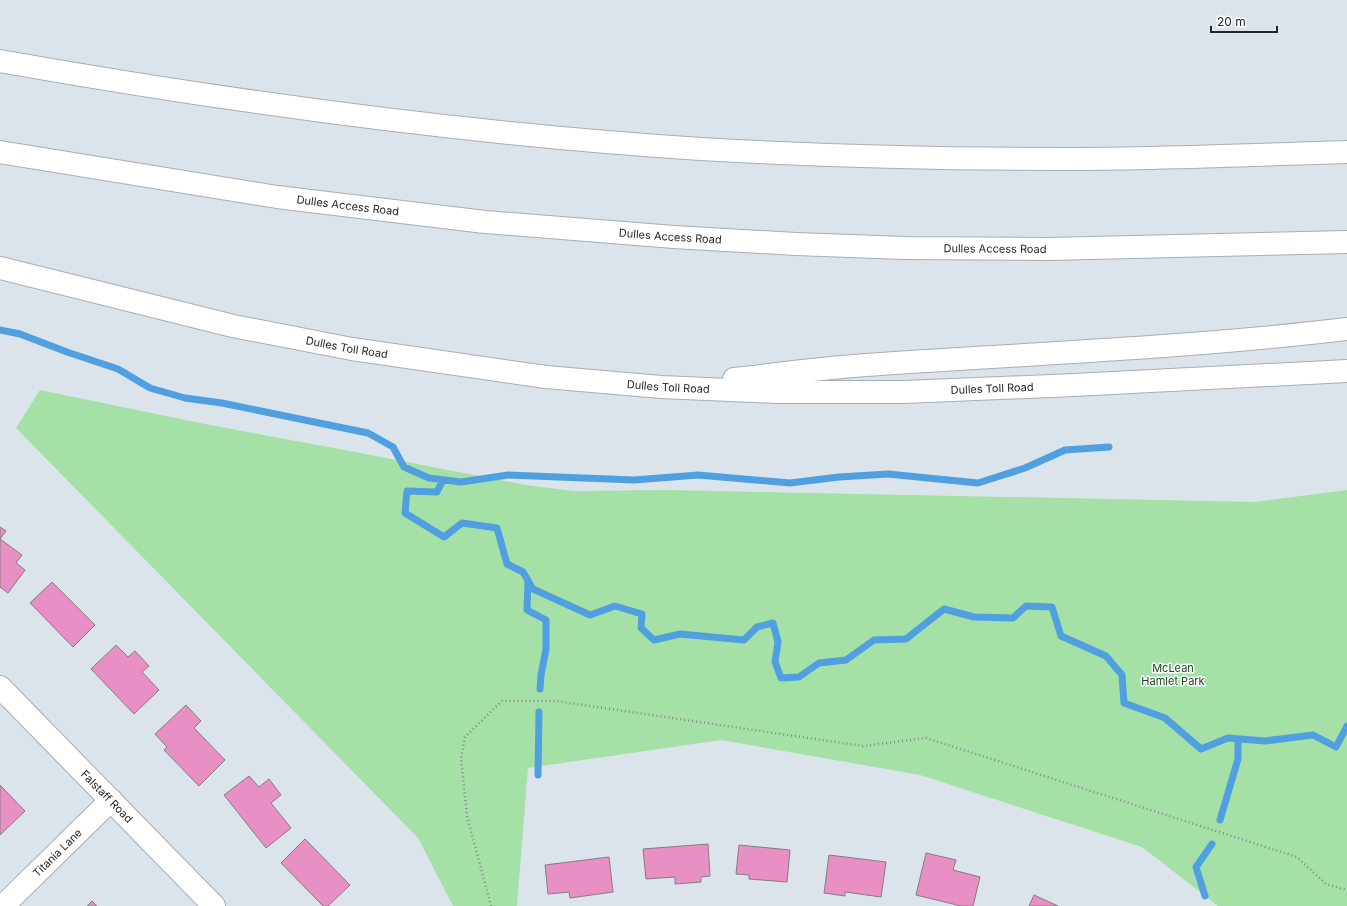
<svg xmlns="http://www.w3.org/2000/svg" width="1347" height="906" viewBox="0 0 1347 906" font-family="Inter,sans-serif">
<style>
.green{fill:#a5e1a6}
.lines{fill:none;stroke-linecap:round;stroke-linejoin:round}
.stream{stroke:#50a0e1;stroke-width:7}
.building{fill:#e890c4;stroke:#857c80}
.minor-casing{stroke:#a6aeb5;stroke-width:24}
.highway-casing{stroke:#a6aeb5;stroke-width:24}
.path{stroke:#858a90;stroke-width:2.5;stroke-dasharray:1 3;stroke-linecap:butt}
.minor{stroke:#fff;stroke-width:22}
.highway{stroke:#fff;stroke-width:22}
.labels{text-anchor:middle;stroke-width:3;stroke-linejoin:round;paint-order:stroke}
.street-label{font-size:11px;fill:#232629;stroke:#fff}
.park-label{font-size:11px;fill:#14481a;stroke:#fff}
</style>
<rect width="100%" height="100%" fill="#dce4eb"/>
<!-- green -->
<path class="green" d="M40,390L210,425L350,451L526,485L574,491L667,490L1255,502L1347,490V906H1218L1142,847L920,775L721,740L528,768L517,906H453L418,838L16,428Z"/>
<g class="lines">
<!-- stream -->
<path class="stream" d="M0,330L20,334L67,352L118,369L150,388L185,398L222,403L368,433L393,447L404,467L429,478L461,482L508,475L634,480L698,475L790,483L839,477L888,474L978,483L1025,468L1065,450L1109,447
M443,480L437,492L407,491L405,513L444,537L462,523L497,528L507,564L523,572L533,589L590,615L615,606L642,614L641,628L654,640L680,634L744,640L757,627L773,623L778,642L775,662L781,678L799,677L819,663L846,660L874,640L906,639L944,609L974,617L1013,618L1026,606L1052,607L1061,636L1106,656L1122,675L1124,703L1165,718L1201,749L1228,738L1265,741L1313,735L1336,747L1347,726
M528,581L527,610L546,620V649L541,675L540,689
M538,775L539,712
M1220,820L1238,759V739
M1205,896L1196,867L1212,844"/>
</g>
<!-- building -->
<path class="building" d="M0,527L6,531L0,539L22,555L16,563L25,570L8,593L0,587Z
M52,582L95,625L73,647L30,603Z
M116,645L128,657L135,651L149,666L142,672L159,690L134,714L91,669Z
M186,705L201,721L194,728L225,760L199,786L164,750L167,747L155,734Z
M249,776L259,787L269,779L281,795L271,803L291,828L266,848L224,795Z
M0,785L25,811L0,835Z
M305,839L350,885L328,906H323L281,863Z
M708,844L710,876L701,877V882L675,884V877L646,879L643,849Z
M739,845L790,850L787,882L749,879V875L736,874Z
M926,853L956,860L953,870L980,877L973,906H961L916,895Z
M829,855L886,862L881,897L845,892V896L824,893Z
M609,857L613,892L570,898L569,892L548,894L545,865Z
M1034,895L1058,906H1029Z
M92,901L97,906H87Z"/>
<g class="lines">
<!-- minor casing -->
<g class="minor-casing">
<g id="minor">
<path id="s1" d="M0,687L214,906"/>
<path id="s2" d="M3,906L111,800"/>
</g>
</g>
<!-- highway casing -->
<g class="highway-casing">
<g id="highway">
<path d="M0,61C232,102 466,134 701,149C821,156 941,159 1062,159C1157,159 1252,155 1347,152"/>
<path id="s3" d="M0,152L277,197L485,222L674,237L796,244L905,248L1048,249L1347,242"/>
<path id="s4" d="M0,268L233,326L352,349L546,377L661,387L777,392H904L1074,385L1347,371"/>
<path d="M734,379C778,374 822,368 866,365C1026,354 1187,348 1347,329"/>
</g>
</g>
<!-- path -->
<path class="path" d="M491,906L467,816L461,758L465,737L502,701H556L863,746L926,738L1297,857L1326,884L1347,890"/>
<!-- minor -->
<use href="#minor" class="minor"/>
<!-- highway -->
<use href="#highway" class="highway"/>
</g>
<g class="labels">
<!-- street labels -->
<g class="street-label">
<text dy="4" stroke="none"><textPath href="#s3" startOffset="352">Dulles Access Road</textPath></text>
<text dy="4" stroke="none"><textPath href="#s3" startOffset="676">Dulles Access Road</textPath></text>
<text dy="4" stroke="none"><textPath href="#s3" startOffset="1001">Dulles Access Road</textPath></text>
<text dy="4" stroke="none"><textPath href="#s4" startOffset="356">Dulles Toll Road</textPath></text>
<text dy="4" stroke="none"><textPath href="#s4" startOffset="680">Dulles Toll Road</textPath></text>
<text dy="4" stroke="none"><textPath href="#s4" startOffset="1004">Dulles Toll Road</textPath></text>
<text dy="4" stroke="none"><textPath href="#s1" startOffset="153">Falstaff Road</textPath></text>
<text dy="4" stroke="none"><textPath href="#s2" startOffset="76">Titania Lane</textPath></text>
</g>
<!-- park labels -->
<g class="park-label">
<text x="1173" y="672">McLean<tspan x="1173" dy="13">Hamlet Park</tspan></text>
</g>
</g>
<!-- scale -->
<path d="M1211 26v6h66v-6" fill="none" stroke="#232629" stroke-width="2"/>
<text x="1217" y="26" font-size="12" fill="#232629" stroke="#ffffff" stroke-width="3" paint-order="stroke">20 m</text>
</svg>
